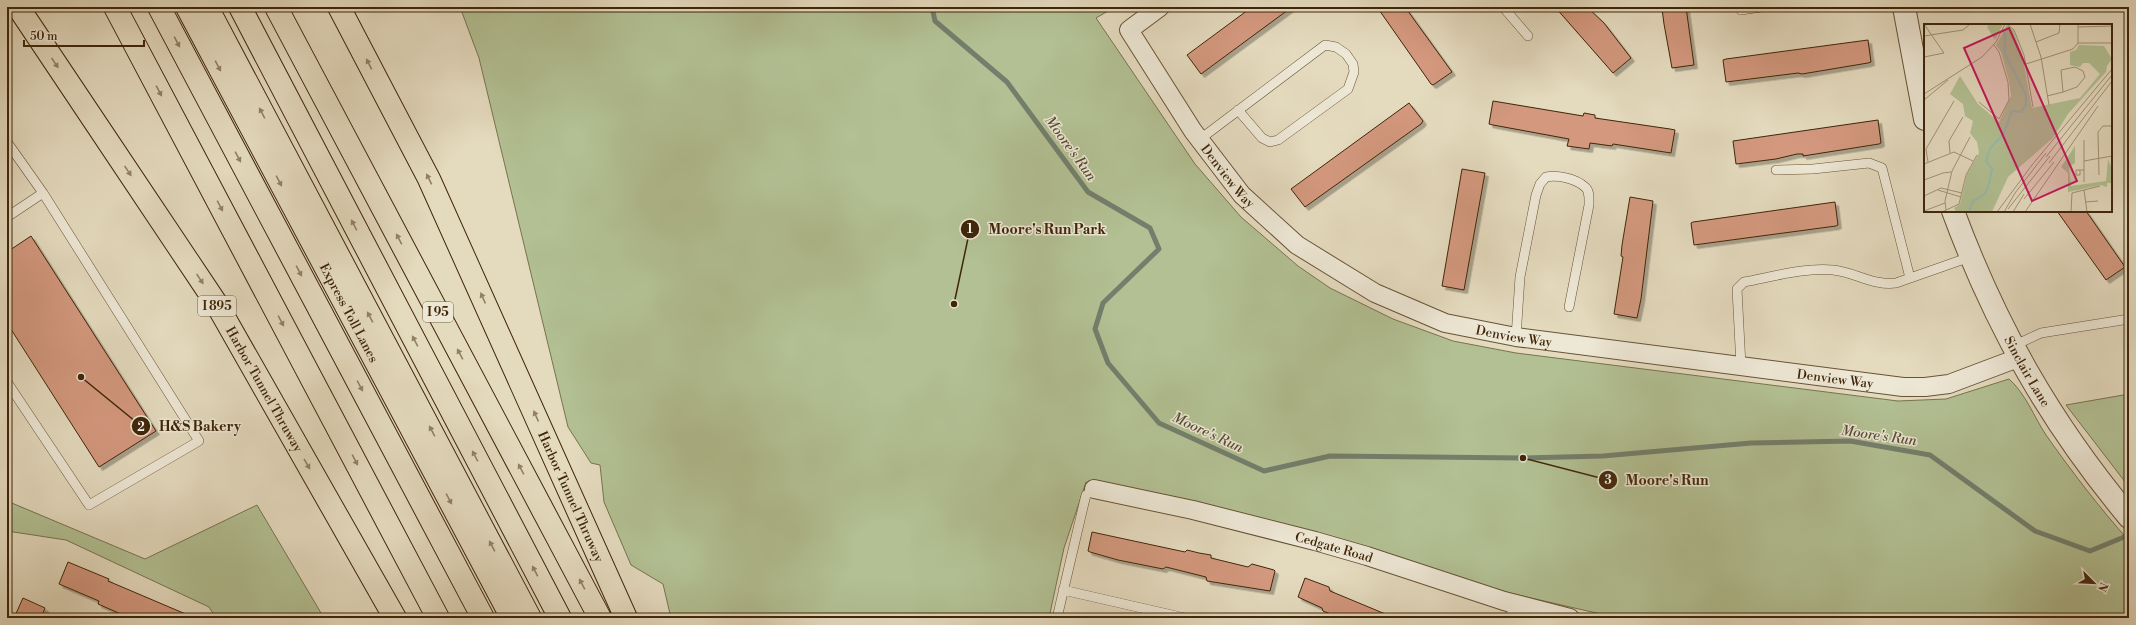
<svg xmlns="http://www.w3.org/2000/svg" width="2136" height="625" viewBox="0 0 2136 625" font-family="'Libre Bodoni',serif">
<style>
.green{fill:#b2c093;stroke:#78734e}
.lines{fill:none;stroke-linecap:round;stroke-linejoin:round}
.stream{stroke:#737f6c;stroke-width:5}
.building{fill:#d3987e;stroke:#3f2609;filter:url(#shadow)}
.service-casing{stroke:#685336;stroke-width:10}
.minor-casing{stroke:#685336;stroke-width:20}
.tertiary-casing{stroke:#685336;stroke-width:24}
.motorway-casing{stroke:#3f2609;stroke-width:24}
.service{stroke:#ede7d5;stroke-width:9}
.minor{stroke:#ede7d5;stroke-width:18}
.tertiary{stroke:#ede7d5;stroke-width:22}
.motorway{stroke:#e4dabe;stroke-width:22}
.oneway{fill:#928064}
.labels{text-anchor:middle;stroke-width:3;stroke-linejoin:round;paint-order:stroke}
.shield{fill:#ede7d5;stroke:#736046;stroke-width:1}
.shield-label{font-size:12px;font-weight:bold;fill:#3f2609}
.street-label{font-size:13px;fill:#3f2609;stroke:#ede7d5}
.water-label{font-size:14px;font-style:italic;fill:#554b32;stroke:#ede7d5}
.inset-river{fill:none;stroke:#96bbae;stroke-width:2}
.inset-road{fill:none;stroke:#a29276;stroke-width:1}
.view{fill:#c2185b;fill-opacity:0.15;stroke:#c2185b;stroke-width:2}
.inset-edge{fill:none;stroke:#3f2609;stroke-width:2}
.leader{fill:none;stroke:#3f2609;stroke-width:1.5}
.callout-dot{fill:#3f2609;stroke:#ede7d5;stroke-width:1.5}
.mark-label{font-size:12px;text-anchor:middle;font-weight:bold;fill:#fff}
.callout-label{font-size:14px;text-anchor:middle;font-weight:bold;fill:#3f2609;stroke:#ede7d5;stroke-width:3;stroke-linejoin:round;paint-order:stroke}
</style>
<defs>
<filter id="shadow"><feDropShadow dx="3.5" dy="3.5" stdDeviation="0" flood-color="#0004"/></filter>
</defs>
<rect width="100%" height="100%" fill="#e4dabe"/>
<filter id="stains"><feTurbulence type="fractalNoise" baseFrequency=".005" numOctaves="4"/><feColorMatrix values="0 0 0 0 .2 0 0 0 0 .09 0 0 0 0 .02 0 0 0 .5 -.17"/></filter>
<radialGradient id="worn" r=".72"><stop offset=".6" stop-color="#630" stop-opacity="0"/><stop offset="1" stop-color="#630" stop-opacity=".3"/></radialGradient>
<!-- green -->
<path class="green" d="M460,7H1115L1096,18L1195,164L1241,217L1298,266L1330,288L1393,319L1453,341L1516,353L1898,401L1946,399L2009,379C2026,394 2034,417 2046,435C2072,472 2099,507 2129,541V618H1618L1483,587L1379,551L1086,482L1064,548L1049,618H671L663,584L631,565L604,502L600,465L591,463L568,427L479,58Z
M2129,394V487L2066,405Z
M7,501L145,559L257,505L324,618H216L209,607L66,540L7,531Z"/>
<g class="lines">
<!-- stream -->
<path class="stream" d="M932,7L935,21L1007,82L1088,192L1150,228L1159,249L1103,303L1095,329L1108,363L1159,423L1264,471L1330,456L1523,458L1603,456L1751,443L1850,441L1930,455L2035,531L2090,551L2129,535"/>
</g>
<!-- building -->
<path class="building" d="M1252,7H1292L1201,74L1187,55Z
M1377,7H1405L1452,72L1433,85L1431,84Z
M1555,7H1587L1604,23L1631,58L1613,73Z
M1664,7H1686L1694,65L1672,68L1664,24L1662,9Z
M1868,40L1871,62L1868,63L1802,74L1798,73L1726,82L1723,60L1726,59Z
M1493,101L1583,116L1584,113L1595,115V118L1670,129L1675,130L1671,153L1613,144L1612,146L1590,143L1589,149L1567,146L1569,139L1493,125L1489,124Z
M1409,103L1423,121L1421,124L1305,207L1291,189Z
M1878,120L1881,143L1879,144L1803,156V154H1797L1776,159L1736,164L1733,141Z
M1462,169L1485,173L1464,290L1442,286Z
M1630,197L1653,201L1641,299L1637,318L1614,314L1623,257L1621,256L1622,245Z
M1835,202L1838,225L1836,226L1694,245L1691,223L1693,222Z
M2057,211H2086L2125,267L2106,280Z
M31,236L156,431L99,467L7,323V252Z
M1092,532L1185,552L1187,550L1199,553L1211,555V558L1248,567L1252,564L1274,570L1275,571L1270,591L1207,581L1206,577L1166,567L1163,569L1118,560L1090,552L1088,551Z
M68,562L109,579L108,581L195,618H130L98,604L99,601L59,584Z
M1305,578L1329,587L1330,591L1395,618H1341L1323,611L1322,608L1298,597Z
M23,598L45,608L41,618H14Z"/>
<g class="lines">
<!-- service casing -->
<g class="service-casing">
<path id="service" d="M1503,7L1528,36
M1740,7L1741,10L1761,7
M1199,140L1325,45L1336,47L1346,54L1353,64L1354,72L1348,89L1278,140L1270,142L1262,138L1238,110
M7,142L43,193L199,441L89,505L7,382
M1776,170L1813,169L1869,163L1882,168L1910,278
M7,217L43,193
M1516,337L1520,277L1536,195L1540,184L1546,177C1558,175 1575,178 1585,187C1590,191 1589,199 1589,205L1569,307
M2013,346L2041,333L2129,319
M1741,366L1737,289L1744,282C1771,277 1806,267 1833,270C1855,272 1873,286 1896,283L1970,257
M1063,590L1185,618
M1057,618L1084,503L1086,495L1094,489
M1511,618L1513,603"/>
</g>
<!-- minor casing -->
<g class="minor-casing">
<g id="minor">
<path id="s1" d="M1160,7L1129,30L1193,131L1242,195L1297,245L1375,293L1445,323L1516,337L1903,387H1925L1949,384L2018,358"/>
<path id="s2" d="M1094,489L1193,510L1315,541L1367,556L1504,601L1570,618"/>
</g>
</g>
<!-- tertiary casing -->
<g class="tertiary-casing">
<g id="tertiary">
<path d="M1904,7L1925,119"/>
<path id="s3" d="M1953,211C1996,327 2050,422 2129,517"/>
</g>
</g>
<!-- motorway casing -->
<g class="motorway-casing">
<g id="motorway">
<path id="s4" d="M18,7L216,303L395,618"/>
<path d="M115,7L438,618"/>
<path d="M159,7L483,618"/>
<path id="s5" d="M187,7L512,618"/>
<path d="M207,7L530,618"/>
<path d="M240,7L560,618"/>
<path d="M276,7L600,618"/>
<path id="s6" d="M339,7L429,179L626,618"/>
</g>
</g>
<!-- service -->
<use href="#service" class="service"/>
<!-- minor -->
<use href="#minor" class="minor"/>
<!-- tertiary -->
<use href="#tertiary" class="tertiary"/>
<!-- motorway -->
<use href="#motorway" class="motorway"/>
</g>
<!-- one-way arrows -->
<defs><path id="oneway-solid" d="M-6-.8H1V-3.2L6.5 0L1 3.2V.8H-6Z"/></defs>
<g class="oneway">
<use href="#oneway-solid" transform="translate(177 42) rotate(62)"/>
<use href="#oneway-solid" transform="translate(55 63) rotate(56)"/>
<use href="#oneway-solid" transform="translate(369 64) rotate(-117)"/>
<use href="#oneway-solid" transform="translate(218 66) rotate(62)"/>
<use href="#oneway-solid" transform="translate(159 91) rotate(62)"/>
<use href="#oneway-solid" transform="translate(262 113) rotate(-118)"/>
<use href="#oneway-solid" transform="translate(238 157) rotate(62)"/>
<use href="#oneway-solid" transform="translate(128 171) rotate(56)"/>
<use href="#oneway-solid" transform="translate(429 179) rotate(-116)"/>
<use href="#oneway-solid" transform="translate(279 181) rotate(62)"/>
<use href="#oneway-solid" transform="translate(220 206) rotate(62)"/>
<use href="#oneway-solid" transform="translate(354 225) rotate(-118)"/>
<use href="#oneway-solid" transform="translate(399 239) rotate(-118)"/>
<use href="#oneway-solid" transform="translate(299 271) rotate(62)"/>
<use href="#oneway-solid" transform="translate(200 279) rotate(56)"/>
<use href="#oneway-solid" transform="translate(483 298) rotate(-114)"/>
<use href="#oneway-solid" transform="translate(370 317) rotate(-118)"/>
<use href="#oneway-solid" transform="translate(281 321) rotate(62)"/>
<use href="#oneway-solid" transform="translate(415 341) rotate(-118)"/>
<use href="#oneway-solid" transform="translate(460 354) rotate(-118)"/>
<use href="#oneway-solid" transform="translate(360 386) rotate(62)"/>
<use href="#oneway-solid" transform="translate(536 416) rotate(-114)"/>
<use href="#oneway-solid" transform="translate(432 431) rotate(-118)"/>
<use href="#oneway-solid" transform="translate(475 456) rotate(-118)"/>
<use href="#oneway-solid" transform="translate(355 460) rotate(62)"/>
<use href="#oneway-solid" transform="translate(307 464) rotate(60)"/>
<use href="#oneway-solid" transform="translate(521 469) rotate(-118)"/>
<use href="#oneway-solid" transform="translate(449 499) rotate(62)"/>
<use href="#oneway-solid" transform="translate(492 546) rotate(-118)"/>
<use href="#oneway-solid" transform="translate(535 571) rotate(-117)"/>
<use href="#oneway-solid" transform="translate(582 584) rotate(-118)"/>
</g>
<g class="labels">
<!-- shield labels -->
<g class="shield">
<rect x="198" y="296" width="38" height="20" rx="3"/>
<rect x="423" y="302" width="30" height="20" rx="3"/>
</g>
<g class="shield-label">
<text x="217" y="310">I 895</text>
<text x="438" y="316">I 95</text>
</g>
<!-- street labels -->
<g class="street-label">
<text dy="5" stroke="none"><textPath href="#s1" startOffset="215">Denview Way</textPath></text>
<text dy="5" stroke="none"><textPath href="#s5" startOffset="346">Express Toll Lanes</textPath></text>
<text dy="5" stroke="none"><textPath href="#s1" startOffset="551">Denview Way</textPath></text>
<text dy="5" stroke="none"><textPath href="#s3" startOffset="177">Sinclair Lane</textPath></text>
<text dy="5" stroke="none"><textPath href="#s1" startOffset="875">Denview Way</textPath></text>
<text dy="5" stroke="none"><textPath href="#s4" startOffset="455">Harbor Tunnel Thruway</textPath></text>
<text dy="5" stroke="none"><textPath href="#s6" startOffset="542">Harbor Tunnel Thruway</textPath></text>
<text dy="5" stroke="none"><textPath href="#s2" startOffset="247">Cedgate Road</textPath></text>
</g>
<!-- water labels -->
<g class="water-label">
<text transform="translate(1071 148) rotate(54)" y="5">Moore's Run</text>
<text transform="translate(1208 432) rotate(25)" y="5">Moore's Run</text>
<text transform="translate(1879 435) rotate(8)" y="5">Moore's Run</text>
</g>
</g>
<!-- overview -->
<g transform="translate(1924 24)">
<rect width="188" height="188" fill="#e4dabe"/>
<path d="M65,0H79L71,16L63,3ZM83,1L89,6L98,30L108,84L156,74L176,50L165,39H159L156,43L146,41V28L152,26L155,21L180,22L188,35L183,42L182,48L144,90L129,114L84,153L68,188H32L30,184L36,180L43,150L55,129L53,118L46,109L49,97L41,92L39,80L26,70L36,52L54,80L75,98L87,72L85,57L77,28L72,21ZM151,122V139L145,143L147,162L182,157L184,135L188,145V159H183V163L177,161L144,168V149L137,143Z" fill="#b2c093"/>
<path class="inset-river" d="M45,188L49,177L61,170L65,160L68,145L62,137L66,125L80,109L88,87L97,88L102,80V71L81,30V10L79,7"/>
<path class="inset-road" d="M83,0L90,6L100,31L109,83M106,0L117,33L125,81M154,3L188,2M0,12L39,6L46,0M112,18L135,9L136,0M154,19H188M0,33L20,29L0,0M102,40L149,25L154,19V0M0,70L58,33L72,18L81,0M123,72L139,68L153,63L161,53L159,47L151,43L137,46L139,68M0,76L24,56M55,78L75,95L85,76L84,58L75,28L70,21M26,129L25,117L39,93M122,133L188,51M160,137L188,132M4,138L2,125L30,77M125,139L188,57M0,140L30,128L49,137M156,146V151H152V146H160M175,151L174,108L179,102H188M0,156L19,149L27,148M160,158V116M14,166L37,173M160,166L163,188M0,172L17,164L38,169M100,175L130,138M161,178L174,177M84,185L126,132M22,186L21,177L28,147L46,113M0,187L21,179M18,188L35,180L42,151L53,131M73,188L108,141L188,45M80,188L91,169L122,129M89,188L100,170M101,188L174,82M147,188L148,169L176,162"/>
<path class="view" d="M85,4L153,157L108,177L40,24Z"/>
<rect width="188" height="188" class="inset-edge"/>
</g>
<!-- callouts -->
<path class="leader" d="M954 304L970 229M81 377L141 426M1523 458L1608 480"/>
<g class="callout-dot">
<circle cx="954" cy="304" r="4"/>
<circle cx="81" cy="377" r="4"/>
<circle cx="1523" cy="458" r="4"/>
<circle cx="970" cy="229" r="10"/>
<circle cx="141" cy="426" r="10"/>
<circle cx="1608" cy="480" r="10"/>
</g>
<g class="mark-label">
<text x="970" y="233">1</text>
<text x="141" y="431">2</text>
<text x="1608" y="484">3</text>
</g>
<g class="callout-label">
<text x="1047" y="234">Moore's Run Park</text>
<text x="200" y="431">H&amp;S Bakery</text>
<text x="1667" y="485">Moore's Run</text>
</g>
<!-- margin -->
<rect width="2136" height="625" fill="none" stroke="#e4dabe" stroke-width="24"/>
<rect x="8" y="8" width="2120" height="609" fill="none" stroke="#3f2609" stroke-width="2"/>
<rect x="12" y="12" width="2112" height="601" fill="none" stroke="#3f2609"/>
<!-- north arrow -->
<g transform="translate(2094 583) rotate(114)" stroke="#ede7d5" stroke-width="3" paint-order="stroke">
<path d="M0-3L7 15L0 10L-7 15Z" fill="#3f2609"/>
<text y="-6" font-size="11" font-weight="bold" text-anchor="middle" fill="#3f2609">N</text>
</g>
<!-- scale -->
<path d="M24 40v6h120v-6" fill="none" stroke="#3f2609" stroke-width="2"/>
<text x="30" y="40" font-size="12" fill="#3f2609" stroke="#ede7d5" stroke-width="3" paint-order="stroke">50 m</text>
<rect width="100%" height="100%" filter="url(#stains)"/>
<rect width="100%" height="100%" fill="url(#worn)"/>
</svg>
